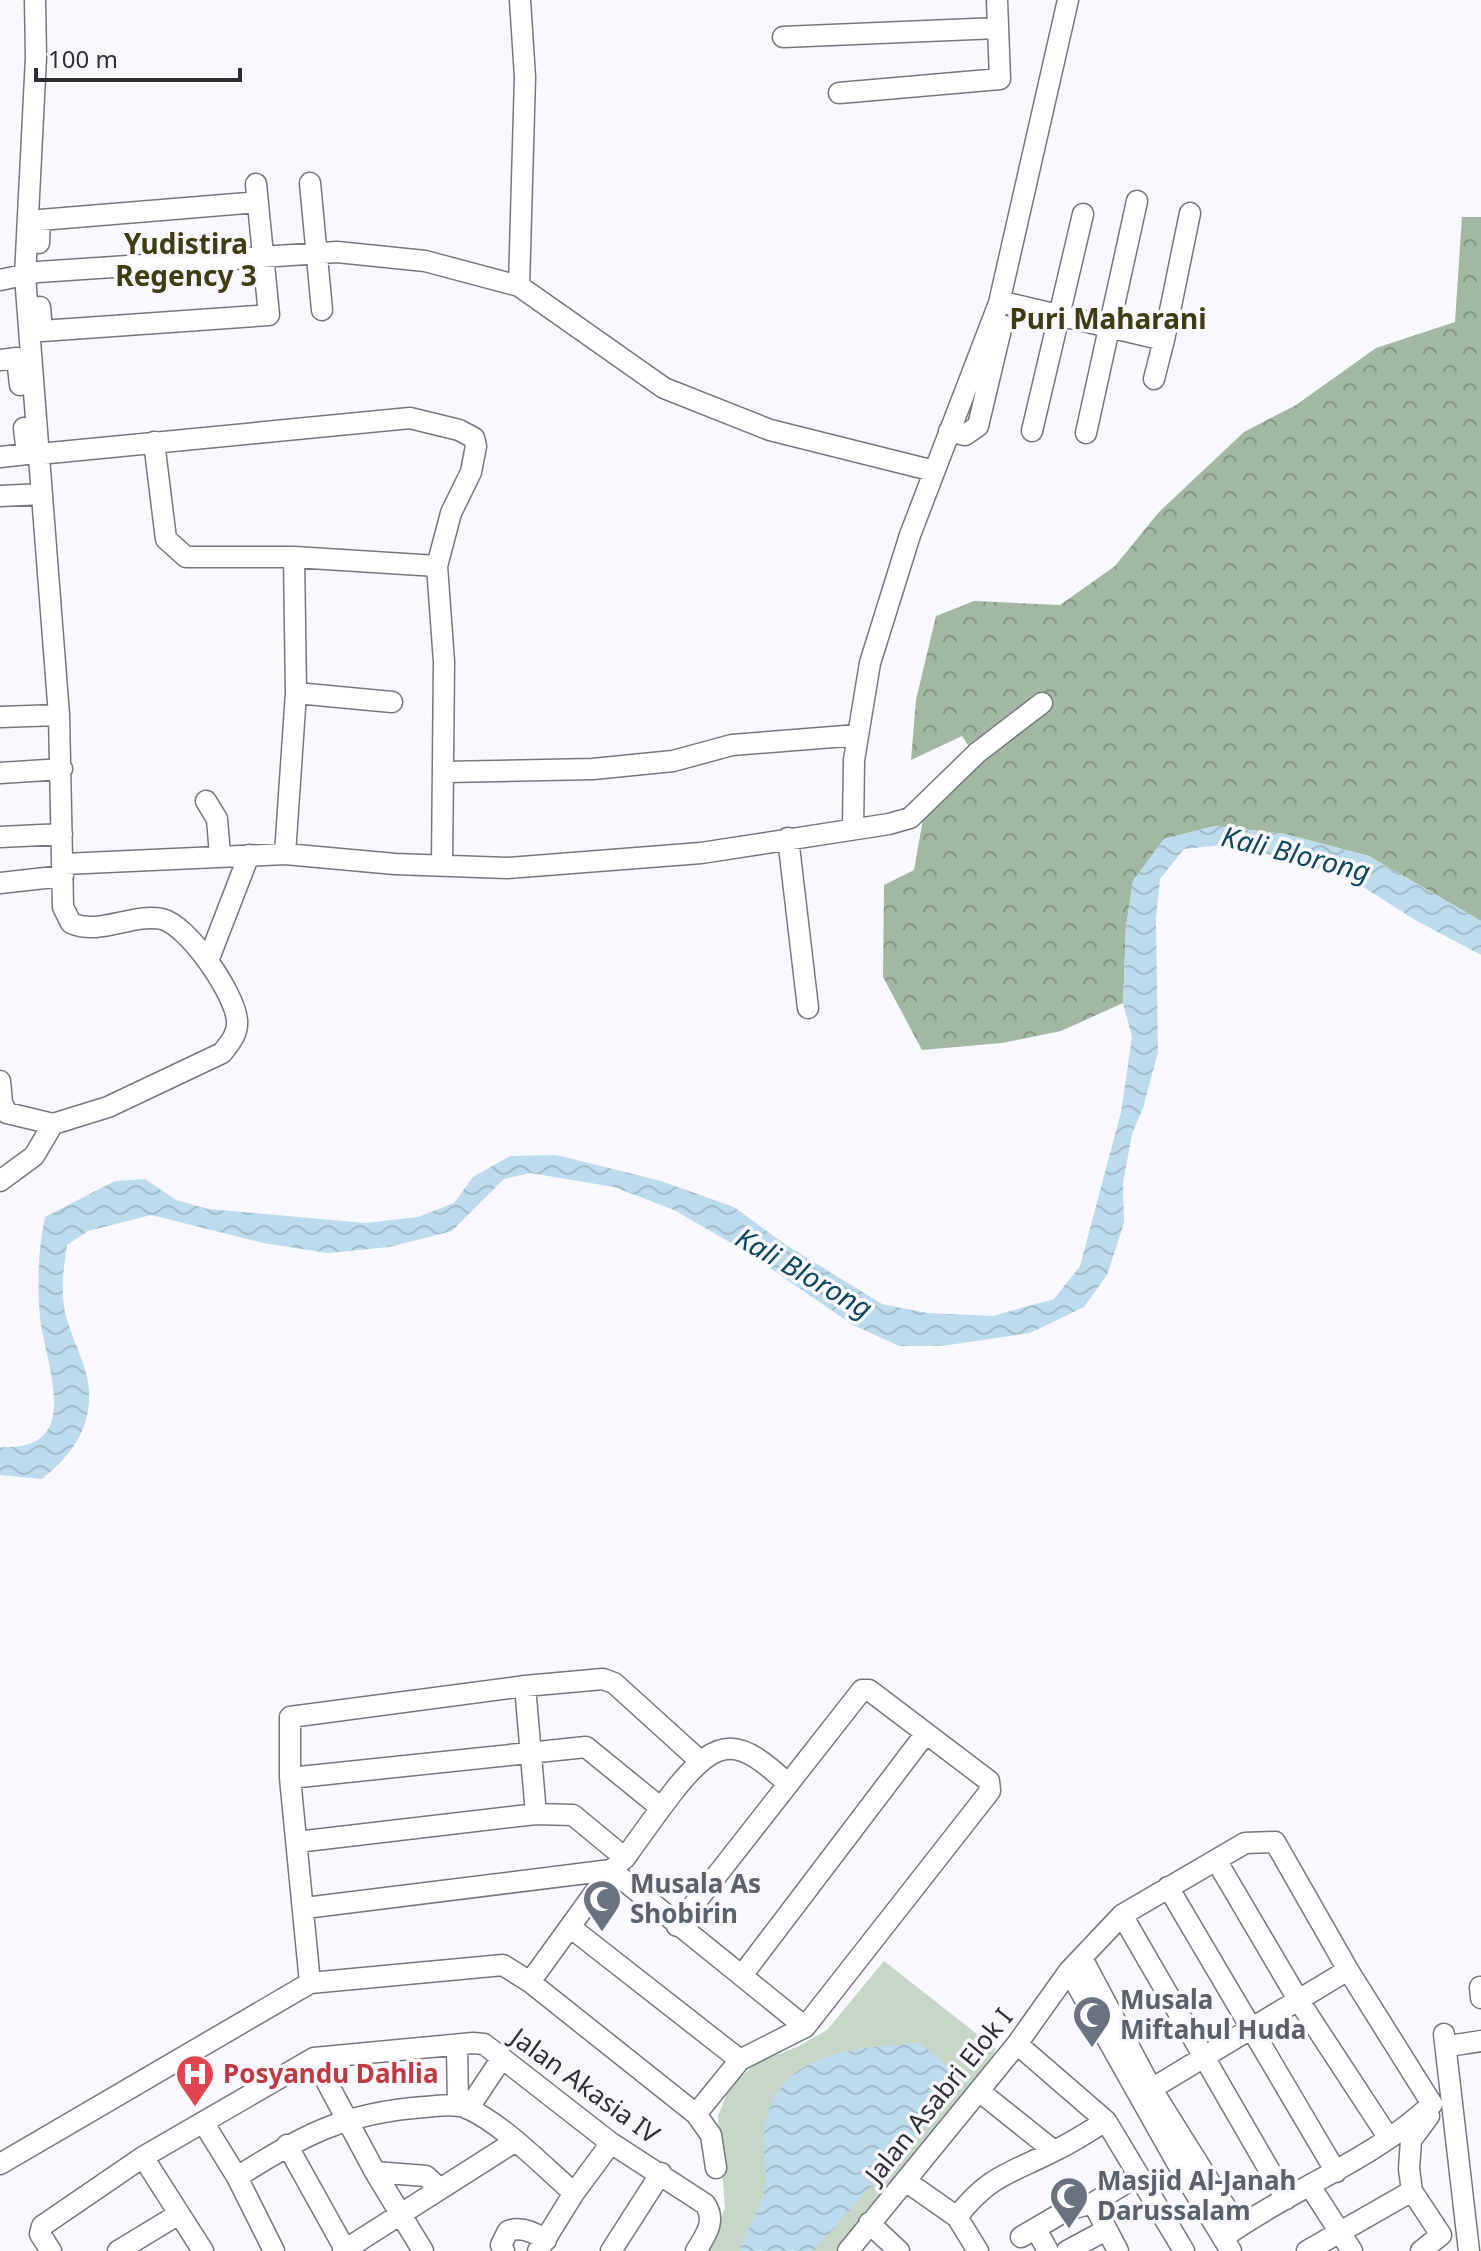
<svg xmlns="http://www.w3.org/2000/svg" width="1481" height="2251" viewBox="0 0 1481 2251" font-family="'Noto Sans',sans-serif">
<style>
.forest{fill:url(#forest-crowns)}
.park{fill:#c7d7c7}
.water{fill:url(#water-waves)}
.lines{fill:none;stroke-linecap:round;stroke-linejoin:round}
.minor-casing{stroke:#777780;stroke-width:23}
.minor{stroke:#fff;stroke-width:20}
.labels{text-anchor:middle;stroke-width:7;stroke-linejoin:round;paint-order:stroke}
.worship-label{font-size:26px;font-weight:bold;fill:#5b616d;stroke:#f8f8fe;text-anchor:start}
.health-label{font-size:26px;font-weight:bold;fill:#be3a42;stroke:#f8f8fe;text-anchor:start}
.street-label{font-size:26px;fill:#303033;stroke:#f8f8fe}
.neighbourhood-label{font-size:28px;font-weight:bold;fill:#3e3c12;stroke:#f8f8fe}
.water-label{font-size:28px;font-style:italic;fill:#0e4860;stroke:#f8f8fe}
</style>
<defs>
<pattern id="forest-crowns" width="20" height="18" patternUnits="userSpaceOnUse" patternTransform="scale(2)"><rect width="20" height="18" fill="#a2b8a2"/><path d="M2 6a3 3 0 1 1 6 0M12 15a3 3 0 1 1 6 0" fill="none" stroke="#849685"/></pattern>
<pattern id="water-waves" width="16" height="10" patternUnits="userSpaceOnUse" patternTransform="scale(2)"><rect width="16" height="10" fill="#bcdbec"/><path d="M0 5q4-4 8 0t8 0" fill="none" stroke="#a2bccb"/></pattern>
</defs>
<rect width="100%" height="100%" fill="#f8f8fe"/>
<!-- forest -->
<path class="forest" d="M1462,217H1481V921L1369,856L1285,834L1215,826L1164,839L1133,881L1126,927L1123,1003L1061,1031L1002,1043L922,1050L883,977L884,885L914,870L923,819L979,762L962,736L911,760L916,700L936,616L974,601L1060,605L1115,566L1159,512L1244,432L1296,405L1376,348L1455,322Z"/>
<!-- park -->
<path class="park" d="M884,1961L996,2049L984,2075L843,2251H707L725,2208L718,2116L729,2088L756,2063L799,2046L827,2030Z"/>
<!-- water -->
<path class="water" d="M1215,826L1285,834L1369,856L1481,921V955L1417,921L1360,885L1316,868L1232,844L1184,849L1160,879L1156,918L1158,1052L1143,1108L1132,1134L1123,1183L1124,1223L1107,1275L1084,1307L1030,1333L942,1346H899L853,1325L745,1251L674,1210L614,1187L530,1173L504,1179L452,1231L389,1247L328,1253L263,1243L151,1215L88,1231L67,1245C64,1265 61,1286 64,1306C68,1333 88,1365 89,1390C91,1429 71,1456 42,1479L0,1475V1447C86,1452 45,1365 40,1317C37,1283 38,1250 45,1217L115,1181L145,1179L176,1200L208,1209L365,1223L418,1217L454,1203L473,1177L510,1156L556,1155L661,1181L734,1207L786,1245L882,1304L927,1313L993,1316L1054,1299L1080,1266L1121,1112L1132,1037L1123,1003L1126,927L1133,881L1164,839Z
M921,2043L959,2077V2088L813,2251H739C746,2232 757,2214 763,2195C770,2173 762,2155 764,2134C772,2051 855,2048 921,2043Z"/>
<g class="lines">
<!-- minor casing -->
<g class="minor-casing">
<path id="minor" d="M783,37L998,28
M839,93L1000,79L997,0
M310,183L322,310
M39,243L40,220L258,202
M0,280L38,272L337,252L425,261L519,286L664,388L770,430L934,471
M519,286L525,77L520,0
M1007,303L1164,340L1154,379
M40,307L42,331L269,315L256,184
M1164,340L1190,213
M0,360L17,358L20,385
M949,431L965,435L978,426L1002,325
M1032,431L1083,214
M1086,433L1137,201
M154,442L166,539L186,557H294L437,566
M39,454L410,418L459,430L474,438L476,446L471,472L451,513L437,566L444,662L442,865
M0,457L27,454L24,428
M0,496L42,494
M296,693L392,702
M0,717L59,715
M445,772L593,769L673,761L732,745L858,735
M0,773L62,769
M206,801L217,819L220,855
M853,829L854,760L870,663L910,535L999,303L1068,0
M0,837L62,834
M788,838L808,1008
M285,854L296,693L294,557
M64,864L285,854L395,864L507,868L701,853L889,824L910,818L977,753L1042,703
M0,883L63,876
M208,961L249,855
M0,1081L2,1103L7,1113L53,1124
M0,1181L34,1156L53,1124L108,1107L222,1053C230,1043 238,1034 237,1021C236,995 188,925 162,919C132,913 100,936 71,923L63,907L59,715L25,276L36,57L35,0
M525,1686L536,1814
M290,1778L586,1747L661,1808
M297,1842L536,1814L573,1815L625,1858
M1216,1860L1299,2001L1388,2137
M611,1870L805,2027
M1168,1887L1336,2172
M305,1908L611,1870
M1122,1915L1286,2199
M677,1926L862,1690H869L989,1781L990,1791L805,2027L740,2060L696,2114
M570,1927L740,2060
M1083,1960L1151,2088L1238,2227
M743,1974L926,1733
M530,1982L611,1870L625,1858C642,1834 659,1810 677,1787C720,1734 740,1739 788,1784
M310,1983L290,1778V1717L525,1686L603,1679L614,1683L699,1760
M1480,1987L1481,1998
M1444,2034L1469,2251
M1017,2044L1106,2121L1184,2251
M457,2045L458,2106
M1455,2045L1481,2041
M314,2058L375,2172L423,2251
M979,2091L1054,2151
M1143,2094L1348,1970
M468,2109L502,2058
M203,2122L237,2177L274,2251
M287,2145L346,2251
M143,2157L203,2251
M0,2164L310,1983L503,1965L530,1982L696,2114L711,2135L716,2168
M375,2172L426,2176L439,2188
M237,2177C303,2135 344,2113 424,2107C437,2106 455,2103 467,2108C504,2125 543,2166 574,2193
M907,2182L957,2217L978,2251
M1310,2186L1352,2251
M957,2217C990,2174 1012,2173 1056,2150C1073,2142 1089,2131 1106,2121
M869,2223L899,2251
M1036,2229L1048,2251
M1227,2235C1293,2188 1373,2160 1432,2104
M1021,2237L1067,2210L1093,2203
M51,2251L40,2234L42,2226L143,2157L314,2058L473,2043L484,2044L611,2143L705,2204C717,2221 705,2236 696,2251
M118,2251L179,2214
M343,2251L514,2142
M504,2251L501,2245L508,2231C521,2226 534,2232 546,2240
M538,2251L574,2193L611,2143
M611,2251L661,2173
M848,2251L1017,2044L1069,1971
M1067,2251L1106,2230
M1118,2251L1093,2203L1136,2177
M1231,2251L1180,2168L1069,1971L1122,1915L1245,1843L1275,1842L1348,1970L1432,2104
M1307,2251L1412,2191
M1421,2251L1441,2235L1412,2191L1409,2169L1411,2140L1429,2116"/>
</g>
<!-- minor -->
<use href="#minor" class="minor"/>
</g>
<!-- icons -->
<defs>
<g id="mosque-pin" transform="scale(2)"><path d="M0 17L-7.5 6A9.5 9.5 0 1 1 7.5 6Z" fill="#6b7280" stroke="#f8f8fe"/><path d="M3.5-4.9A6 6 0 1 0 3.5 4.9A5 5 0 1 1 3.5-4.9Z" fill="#fff"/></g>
<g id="hospital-pin" transform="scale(2)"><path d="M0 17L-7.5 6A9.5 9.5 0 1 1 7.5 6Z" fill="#e0444e" stroke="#f8f8fe"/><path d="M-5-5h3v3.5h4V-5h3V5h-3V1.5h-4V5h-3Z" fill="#fff"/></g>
</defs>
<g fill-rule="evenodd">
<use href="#mosque-pin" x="602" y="1899"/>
<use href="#mosque-pin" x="1092" y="2015"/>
<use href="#hospital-pin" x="195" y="2074"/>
<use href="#mosque-pin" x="1069" y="2196"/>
</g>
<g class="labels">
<!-- worship labels -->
<g class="worship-label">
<text x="630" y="1893">Musala As<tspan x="630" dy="30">Shobirin</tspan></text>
<text x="1120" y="2009">Musala<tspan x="1120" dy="30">Miftahul Huda</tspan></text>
<text x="1097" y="2190">Masjid Al-Janah<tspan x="1097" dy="30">Darussalam</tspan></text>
</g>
<!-- health labels -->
<g class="health-label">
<text x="223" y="2083">Posyandu Dahlia</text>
</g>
<!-- street labels -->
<g class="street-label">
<text transform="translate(585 2086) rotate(36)" y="9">Jalan Akasia IV</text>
<text transform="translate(939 2096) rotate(-51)" y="9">Jalan Asabri Elok I</text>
</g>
<!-- neighbourhood labels -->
<g class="neighbourhood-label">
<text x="186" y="254">Yudistira<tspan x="186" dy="32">Regency 3</tspan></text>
<text x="1108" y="329">Puri Maharani</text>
</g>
<!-- water labels -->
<g class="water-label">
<text transform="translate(1296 854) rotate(14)" y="10">Kali Blorong</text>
<text transform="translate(804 1273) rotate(30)" y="10">Kali Blorong</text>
</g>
</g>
<!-- scale -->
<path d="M36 68v12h204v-12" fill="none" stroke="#303033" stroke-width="4"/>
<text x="48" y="68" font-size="24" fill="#303033" stroke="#f8f8fe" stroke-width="6" paint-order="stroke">100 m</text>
</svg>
